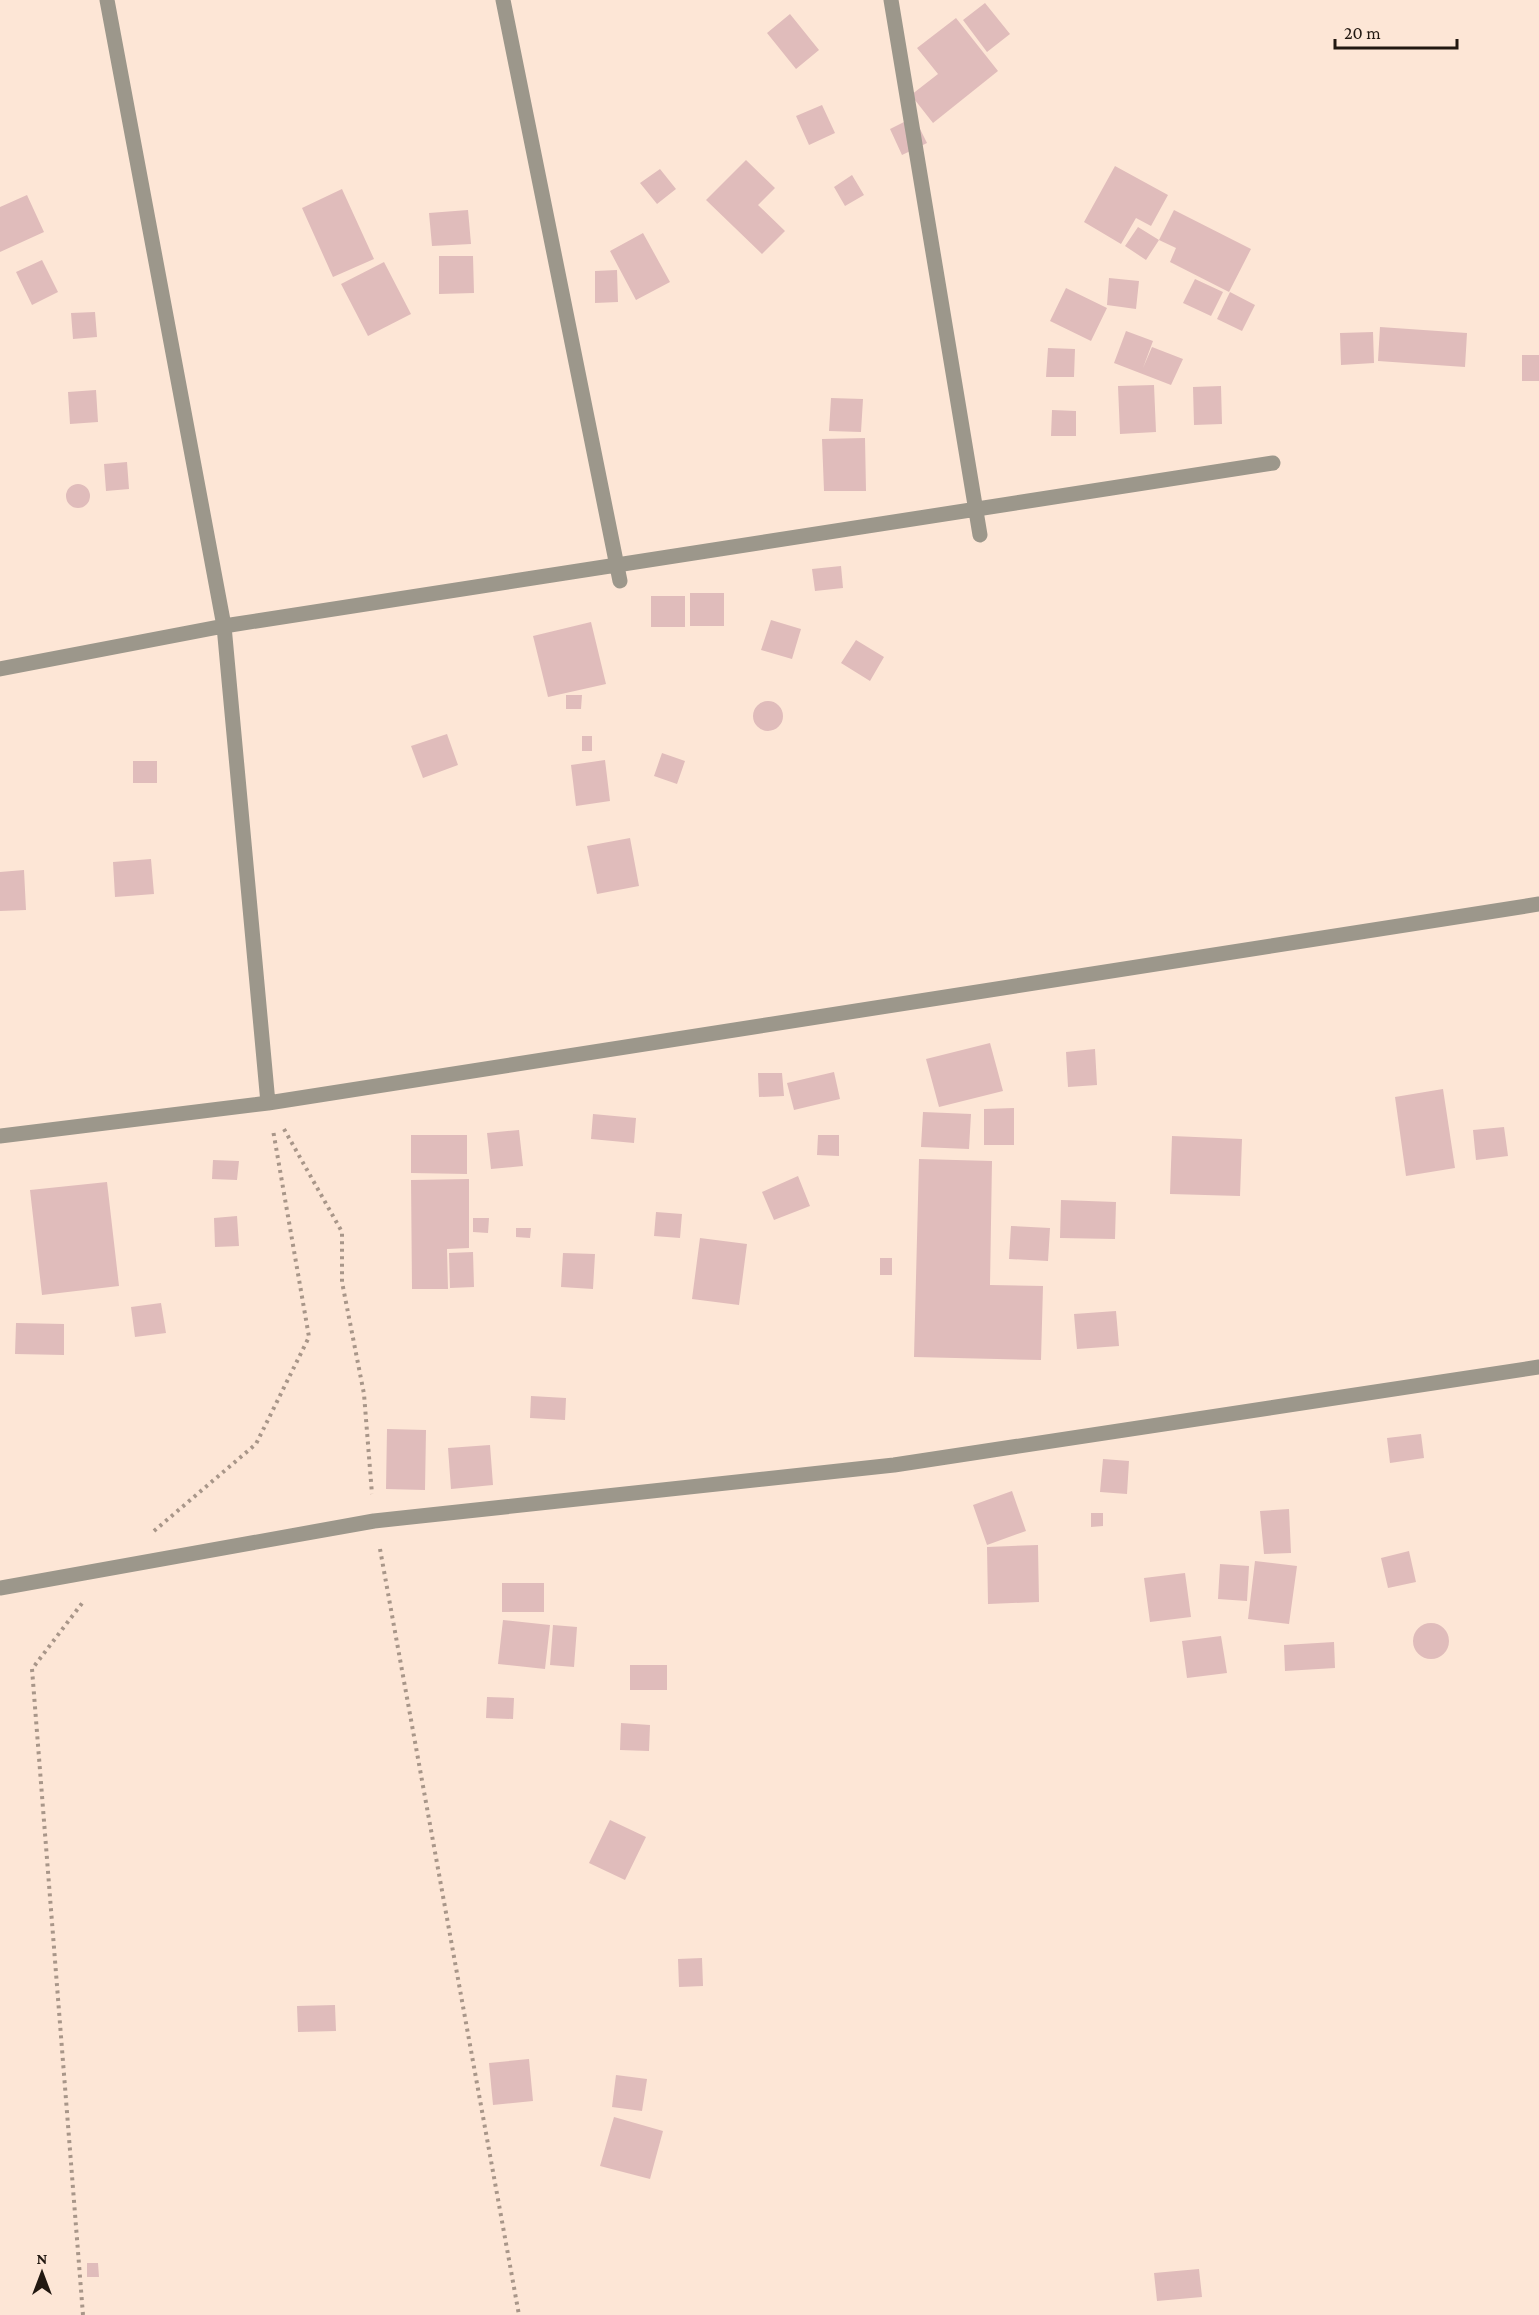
<svg xmlns="http://www.w3.org/2000/svg" width="1539" height="2315" viewBox="0 0 1539 2315" font-family="'Crimson Pro',serif">
<style>
.building{fill:#e0bcbb}
.lines{fill:none;stroke-linecap:round;stroke-linejoin:round}
.path{stroke:#a89689;stroke-width:4;stroke-dasharray:3 4.5;stroke-linecap:butt}
.minor{stroke:#9c978b;stroke-width:15}
</style>
<rect width="100%" height="100%" fill="#fde6d6"/>
<!-- building -->
<path class="building" d="M985,3L1010,34L987,52L963,20Z
M790,14L819,50L796,69L767,33Z
M956,18L998,71L933,123L911,95L938,74L917,48Z
M822,105L835,133L809,145L796,116Z
M914,117L927,143L902,155L890,129Z
M746,160L775,188L758,205L785,231L762,254L706,200Z
M1115,166L1168,195L1151,226L1136,218L1121,244L1084,222Z
M660,169L676,189L657,204L640,183Z
M852,175L864,195L845,206L834,187Z
M342,189L374,259L333,277L302,208Z
M27,195L44,232L0,252V207Z
M468,210L471,244L432,246L429,213Z
M1174,210L1251,249L1229,292L1170,262L1176,248L1159,240Z
M1138,227L1159,240L1146,260L1125,246Z
M643,233L670,282L636,300L610,251Z
M439,256H473L474,293L439,294Z
M42,260L58,292L32,305L16,272Z
M384,262L411,314L368,336L341,284Z
M617,270L618,302L595,303V271Z
M1109,278L1139,281L1136,309L1107,305Z
M1195,279L1223,292L1211,316L1183,303Z
M1066,288L1107,308L1091,341L1050,321Z
M1230,292L1255,305L1242,331L1217,319Z
M95,312L97,337L73,339L71,313Z
M1380,327L1467,333L1465,367L1378,361Z
M1126,331L1153,341L1143,368L1152,347L1183,359L1171,385L1114,363Z
M1373,332L1374,363L1341,365L1340,333Z
M1048,348L1075,349L1074,377H1046Z
M1522,355H1539V381H1522Z
M1154,385L1156,432L1120,434L1118,386Z
M1221,386L1222,424L1194,425L1193,387Z
M96,390L98,422L70,424L68,392Z
M831,398L863,399L861,432L829,431Z
M1052,410L1076,411V436H1051Z
M865,438L866,491H824L822,439Z
M127,462L129,489L106,491L104,464Z
M66 496a12 12 0 1 1 24 0a12 12 0 1 1-24 0Z
M841,566L843,588L815,591L812,569Z
M690,593H724V626H690Z
M651,596H685V627H651Z
M771,620L801,629L792,659L761,650Z
M591,622L606,684L548,697L533,636Z
M856,640L884,657L870,681L841,663Z
M566,695H582L581,709H566Z
M753 716a15 15 0 1 1 30 0a15 15 0 1 1-30 0Z
M447,734L458,765L423,778L411,746Z
M582,736H592V751H582Z
M662,753L685,761L677,784L654,776Z
M605,760L610,801L576,806L571,765Z
M133,761H157V783H133Z
M630,838L639,886L597,894L587,846Z
M151,859L154,894L115,897L113,862Z
M24,870L26,910L0,911V872Z
M990,1043L1003,1091L939,1107L926,1059Z
M1095,1049L1097,1085L1068,1087L1066,1052Z
M834,1072L840,1099L794,1110L787,1083Z
M758,1073H782L784,1096L759,1097Z
M1443,1089L1455,1168L1406,1176L1395,1097Z
M1014,1108V1145H984V1109Z
M923,1112L971,1114L969,1149L921,1147Z
M593,1114L636,1118L634,1143L591,1139Z
M1504,1127L1508,1156L1476,1160L1473,1130Z
M519,1130L523,1166L491,1169L487,1133Z
M411,1135H467V1174L411,1173Z
M818,1135H839V1156L817,1155Z
M1172,1136L1242,1139L1240,1196L1170,1194Z
M919,1159L992,1161L990,1285L1043,1286L1041,1360L914,1357Z
M213,1160L239,1161L237,1180L212,1179Z
M798,1176L810,1206L774,1220L762,1192Z
M469,1179V1248L447,1249L448,1289H412L411,1180Z
M107,1182L119,1286L42,1295L30,1190Z
M1061,1200L1116,1202L1115,1239L1060,1238Z
M656,1212L682,1214L680,1238L654,1236Z
M237,1216L239,1246L215,1247L214,1218Z
M473,1218H489L488,1233L473,1232Z
M1011,1226L1050,1228L1048,1261L1009,1259Z
M516,1228H531L530,1238L516,1237Z
M700,1238L747,1244L739,1305L692,1299Z
M473,1252L474,1287L450,1288L449,1253Z
M563,1253L595,1254L593,1289L561,1287Z
M880,1258H892V1275H880Z
M161,1303L166,1333L135,1337L131,1307Z
M1116,1311L1119,1346L1077,1349L1074,1314Z
M16,1323L64,1324V1355L15,1354Z
M531,1396L566,1398L565,1420L530,1418Z
M387,1429L426,1430L425,1490L386,1489Z
M1421,1434L1424,1458L1390,1463L1387,1438Z
M490,1445L493,1485L451,1489L448,1448Z
M1103,1459L1129,1461L1127,1494L1100,1492Z
M1012,1491L1026,1531L987,1545L973,1505Z
M1289,1509L1291,1553L1264,1554L1260,1511Z
M1091,1513H1103V1526L1091,1527Z
M1038,1545L1039,1602L988,1604L987,1547Z
M1409,1551L1416,1582L1388,1588L1381,1558Z
M1255,1561L1297,1566L1289,1624L1248,1619Z
M1220,1564L1249,1566L1247,1601L1218,1599Z
M1185,1573L1191,1617L1150,1622L1144,1578Z
M502,1583H544V1612H502Z
M503,1620L550,1625L545,1669L498,1664Z
M1413 1641a18 18 0 1 1 36 0a18 18 0 1 1-36 0Z
M553,1625L577,1627L574,1667L550,1665Z
M1221,1636L1227,1673L1187,1678L1182,1641Z
M1334,1642L1335,1668L1285,1671L1284,1645Z
M630,1665H667V1690H630Z
M487,1697L514,1698L513,1719L486,1718Z
M621,1723L650,1725L649,1751L620,1750Z
M610,1820L646,1837L625,1880L589,1863Z
M702,1958L703,1986L679,1987L678,1959Z
M335,2005L336,2031L298,2032L297,2006Z
M529,2059L533,2101L493,2105L489,2063Z
M616,2075L647,2079L642,2111L612,2107Z
M614,2117L663,2131L650,2179L600,2166Z
M87,2263H98L99,2277H87Z
M1199,2269L1202,2297L1157,2301L1154,2273Z"/>
<g class="lines">
<!-- path -->
<path class="path" d="M284,1129L342,1232V1282L364,1394L372,1494
M154,1531L256,1444L309,1337L273,1130
M380,1549L519,2315
M83,2315L32,1669L83,1602"/>
<!-- minor -->
<path class="minor" d="M107,0L224,626L268,1103
M503,0L620,581
M891,0L980,535
M0,669L224,626L1273,463
M0,1136L268,1103L1539,904
M0,1588L374,1521L894,1465L1539,1367"/>
</g>
<!-- north arrow -->
<g transform="translate(42 2273)" stroke="#fde6d6" stroke-width="4.5" paint-order="stroke">
<path d="M0-4.5L10 22L0 15L-10 22Z" fill="#221811"/>
<text y="-9" font-size="16" font-weight="bold" text-anchor="middle" fill="#221811">N</text>
</g>
<!-- scale -->
<path d="M1335 39v9h122v-9" fill="none" stroke="#221811" stroke-width="3"/>
<text x="1344" y="39" font-size="18" fill="#221811" stroke="#fde6d6" stroke-width="4.5" paint-order="stroke">20 m</text>
</svg>
